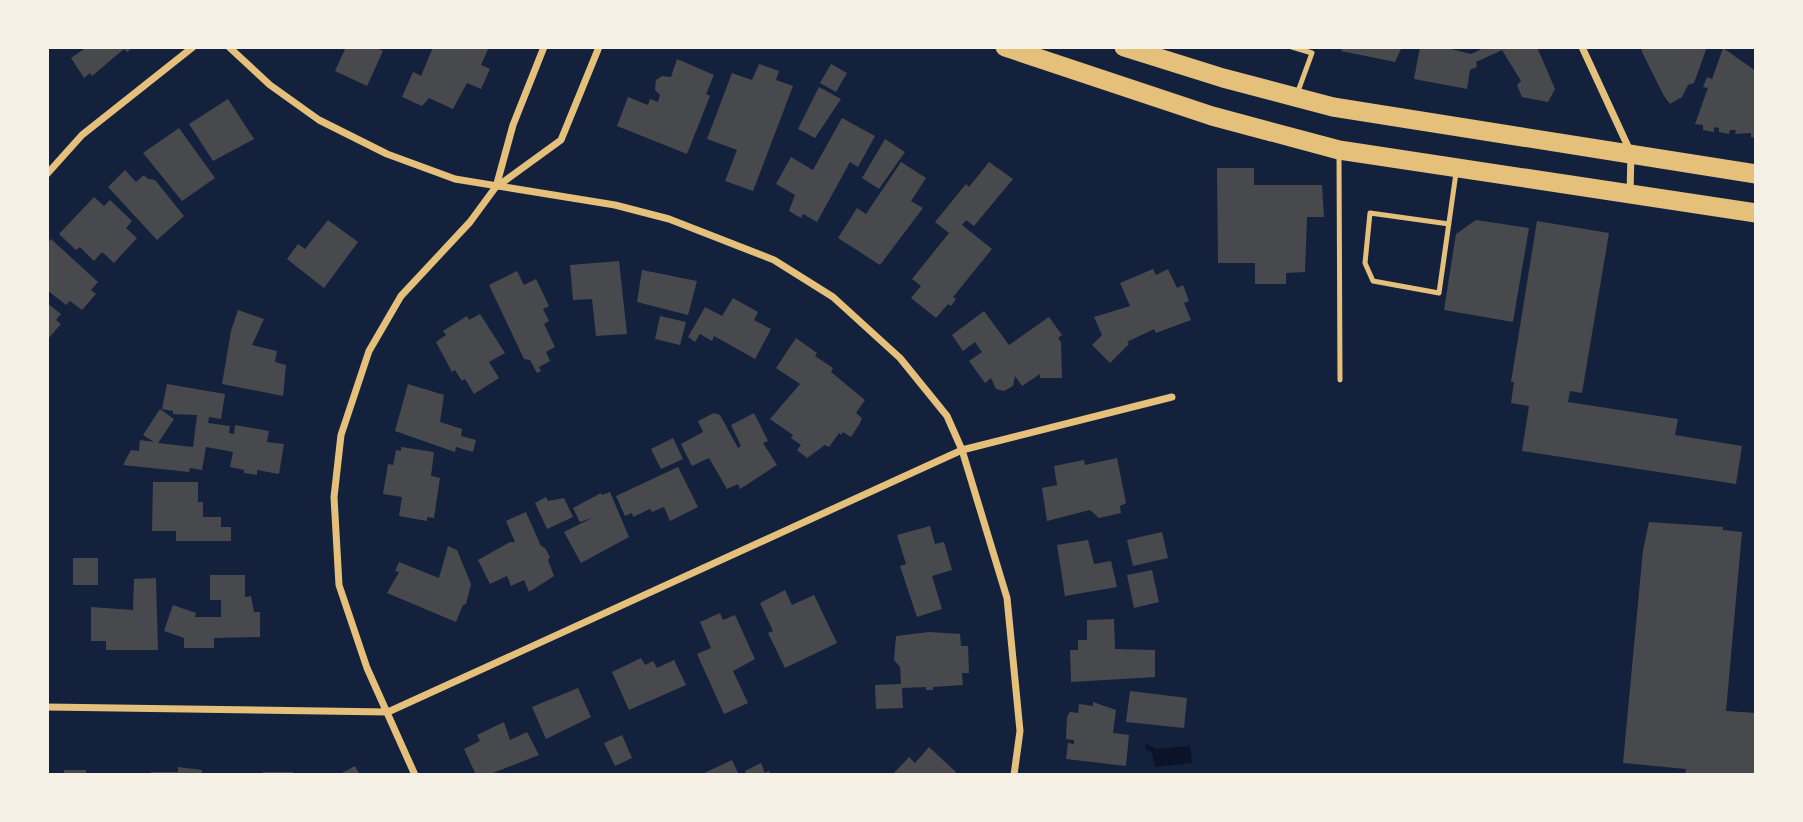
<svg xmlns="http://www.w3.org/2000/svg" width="1803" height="822" viewBox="0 0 1803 822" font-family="Mulish,sans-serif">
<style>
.water{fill:#0b132b}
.building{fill:#48494c}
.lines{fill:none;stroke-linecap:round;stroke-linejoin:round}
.service{stroke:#e5c07b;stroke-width:5}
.minor{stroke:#e5c07b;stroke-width:7}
.trunk{stroke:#e5c07b;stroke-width:19}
</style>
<rect width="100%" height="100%" fill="#14213d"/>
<!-- water -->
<path class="water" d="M1146,743L1156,749L1190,746L1192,763L1155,767L1152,752L1145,749Z"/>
<!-- building -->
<path class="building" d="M87,47H133L127,52L124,49L92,76L90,73L84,78L71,58Z
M346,47H375L383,51L367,86L335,71Z
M433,47H489L481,65L490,69L481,89L467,83L453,109L429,98L422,106L402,97L413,72L421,76Z
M1344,47H1402L1395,62L1341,51Z
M1420,47H1443L1471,54L1486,47H1537L1555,89L1548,102L1522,97L1517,85L1521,81L1502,50L1476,62L1477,67L1470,70L1467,89L1414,79Z
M1647,47H1707L1694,83L1688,85L1682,97L1670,104L1664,96L1641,50Z
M1723,48L1756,71V138L1751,137V133L1735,134L1736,130H1730L1729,134L1719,132V128L1714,127V132L1703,130V125L1695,124L1708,88L1703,87L1707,77L1712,79Z
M677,59L714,75L706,94L710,96L687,154L617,126L628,97L648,105L650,99L658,102L660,95L655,90L656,80L662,76L671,77Z
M759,64L779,71L776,80L793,86L753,191L725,181L737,150L707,139L732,73L752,80Z
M831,64L847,73L836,92L820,83Z
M819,87L841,99L815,138L798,129Z
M228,99L254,139L213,161L189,124Z
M842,118L875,136L858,167L850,162L817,222L803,214L801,218L789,211L795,195L776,184L791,157L813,170Z
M179,128L215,178L182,201L143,153Z
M885,139L905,152L879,189L862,178Z
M901,162L926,178L911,201L923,208L880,265L838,238L857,208L866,214Z
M989,162L1013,179L974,226L966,220L962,225L992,249L953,297L956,299L951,306L948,304L936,318L911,298L921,286L912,279L949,233L935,222L966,184L969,187Z
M1217,168H1254V185H1322L1324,217H1307L1305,272L1286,273V284H1255V263H1218Z
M125,170L136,182L144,175L148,179L155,180L184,216L157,240L108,187Z
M94,197L104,206L110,200L132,221L126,228L137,238L114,263L102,252L94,261L80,247L76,250L59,234Z
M328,220L358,242L324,288L287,259L298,244L305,249Z
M1476,220L1529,228L1513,322L1444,310L1456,234Z
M1537,221L1609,233L1582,393L1570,391L1568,402L1678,419L1675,435L1742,446L1736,484L1522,451L1529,406L1511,403L1514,382H1511Z
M51,239L98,282L91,290L96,294L82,310L70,301L66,305L47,290V244Z
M619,261L627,334L596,336L592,299L573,300L570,265Z
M1153,269L1156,275L1168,269L1177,288L1183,285L1189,301L1184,303L1191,320L1156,333L1154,329L1127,342L1129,344L1110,363L1092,345L1102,335L1094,317L1130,306L1120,283Z
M642,270L697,281L688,315L637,302Z
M517,271L524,285L536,279L549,306L543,309L549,321L544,324L555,347L546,352L550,361L539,367L541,371L537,373L530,360L524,359L489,285Z
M733,298L758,312L754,320L771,329L755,359L714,336L712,341L700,334L695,342L688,337L705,307L722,316Z
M47,303L61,314L56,320L61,324L47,340Z
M238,310L264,319L252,345L277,351L275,362L286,365L283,396L222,384L231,331Z
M984,311L1009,345L1049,317L1062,335L1058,338L1061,342L1062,378H1040V374L1022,386L1015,376L1013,386L1004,391L996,389L991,378L985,383L969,361L982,352L975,342L963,351L952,335Z
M480,314L505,353L489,362L499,378L474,394L465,379L462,381L455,370L452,372L436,342L446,335L443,331L467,316L469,320Z
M660,316L686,322L680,345L655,339Z
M796,338L817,353L815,356L833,368L831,372L865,400L856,413L862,418L860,423L851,437L843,432L841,435L839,433L829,447L825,445L807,458L797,450L801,445L791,438L793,435L770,419L800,384L776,368Z
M167,384L225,394L221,419L209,417L208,423L230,426L229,433L234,434L235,425L269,431L267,442L284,444L279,474L257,470V475L244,473V470L230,467L233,452L206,447L202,470L190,468L189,472L123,465L131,450L139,451L140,440L154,442L143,435L160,409L174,419L158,443L193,447L197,415L173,414V411L162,409Z
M408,384L444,395L440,422L462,429L461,436L476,440L473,452L456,447L455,452L395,431Z
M714,413L720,415L738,448L741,446L731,425L754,413L768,441L763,443L777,465L740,489L738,484L727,489L709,458L692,466L681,444L703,432L698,421Z
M673,438L683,459L661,469L651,449Z
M401,447L434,452L431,476L440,478L434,518L427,517V521L399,516L402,497L383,494L388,464L393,465L396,450L401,451Z
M1117,458L1126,503L1120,506L1121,513L1099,518L1090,510L1047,521L1042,488L1057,485L1054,466L1084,460L1085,465Z
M678,467L698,507L670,521L664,507L652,512L650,509L633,517L632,513L625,516L616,496Z
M153,482H198V502H203V517H221V527H231V541H176V531H152Z
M610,492L629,537L581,563L564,532L592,518L580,522L573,508L601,493L602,495Z
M546,497L548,501L564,498L573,517L547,529L535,503Z
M526,512L541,546L545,548L550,557L548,560L554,576L529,592L524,580L511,586L507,576L490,584L478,560L510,542H515L506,521Z
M1649,522L1723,527V530L1742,532L1726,711L1756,713V775H1685L1686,769L1623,763L1643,550Z
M930,526L935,544L944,542L952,570L932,576L942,609L917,617L900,566L906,564L897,535Z
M1162,532L1168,558L1133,566L1127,540Z
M1088,540L1094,564L1111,561L1117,587L1065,596L1057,545Z
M448,546L457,550L471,584L466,604L463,605L456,622L387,593L399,572L395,571L399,562L439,578Z
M73,558H98V585H73Z
M1152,570L1159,602L1134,608L1127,575Z
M210,575H245V597L251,596L254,612H260V637L214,638V648H184V638L164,631L173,605L196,613L195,617H221V600H210Z
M156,578L158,650H106V641H91V607L133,610L134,579Z
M785,590L792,605L814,595L837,643L785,668L768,633L773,631L760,603Z
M720,613L723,620L735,615L755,659L733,671L748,703L724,714L697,654L711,648L700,622Z
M1114,619L1115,649L1155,650V677L1071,682L1070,650H1078V640H1087V620Z
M929,632L960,634L961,646H968L969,673H962L963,685L933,687V690H926V687L902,688L903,708L876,709L875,685L901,684L900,667L894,660L896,636Z
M641,658L645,665L653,661L657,668L674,660L686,685L629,710L612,672Z
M578,688L591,717L546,739L532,707Z
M1130,691L1187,698L1184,728L1126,722Z
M1093,702L1116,710L1113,733L1129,735L1126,766L1066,759L1068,743L1074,744V740L1066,739L1067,717L1070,712L1078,713L1079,704L1093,706Z
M504,722L510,740L527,732L539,755L488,775H476L464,749L480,741L477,735Z
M622,735L632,758L615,766L604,743Z
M929,747L956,772L953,775H892L909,757L915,763Z
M732,760L739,775H700Z
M761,763L765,773L769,771L771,775H747L745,771Z
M355,766L360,775H338Z
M178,767L202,770V775H151V772H178Z
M64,770H86V775H64Z
M263,772H293V775H263Z"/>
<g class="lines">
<!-- service -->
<path class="service" d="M1292,47L1312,53L1297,94
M1339,153L1340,380
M1449,224L1370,213L1365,263L1373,281L1439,293L1456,173"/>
<!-- minor -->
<path class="minor" d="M229,47L270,85L319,120L387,154L455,179L615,205L669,219L774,260L833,297L900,358L947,416L962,450L1007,598L1020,731L1014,775
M1582,47L1631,153L1630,193
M47,174L82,135L193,47
M496,187L513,125L544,47
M47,707L388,712L962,450L1172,397
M415,775L367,668L339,585L334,497L341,435L369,351L401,296L470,222L495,188L561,140L599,47"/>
<!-- trunk -->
<path class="trunk" d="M1005,47L1212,116L1339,150L1756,213
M1124,47L1223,78L1333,107L1756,174"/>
</g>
<!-- border -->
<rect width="1803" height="822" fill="none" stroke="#f6f1e7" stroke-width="98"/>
</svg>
